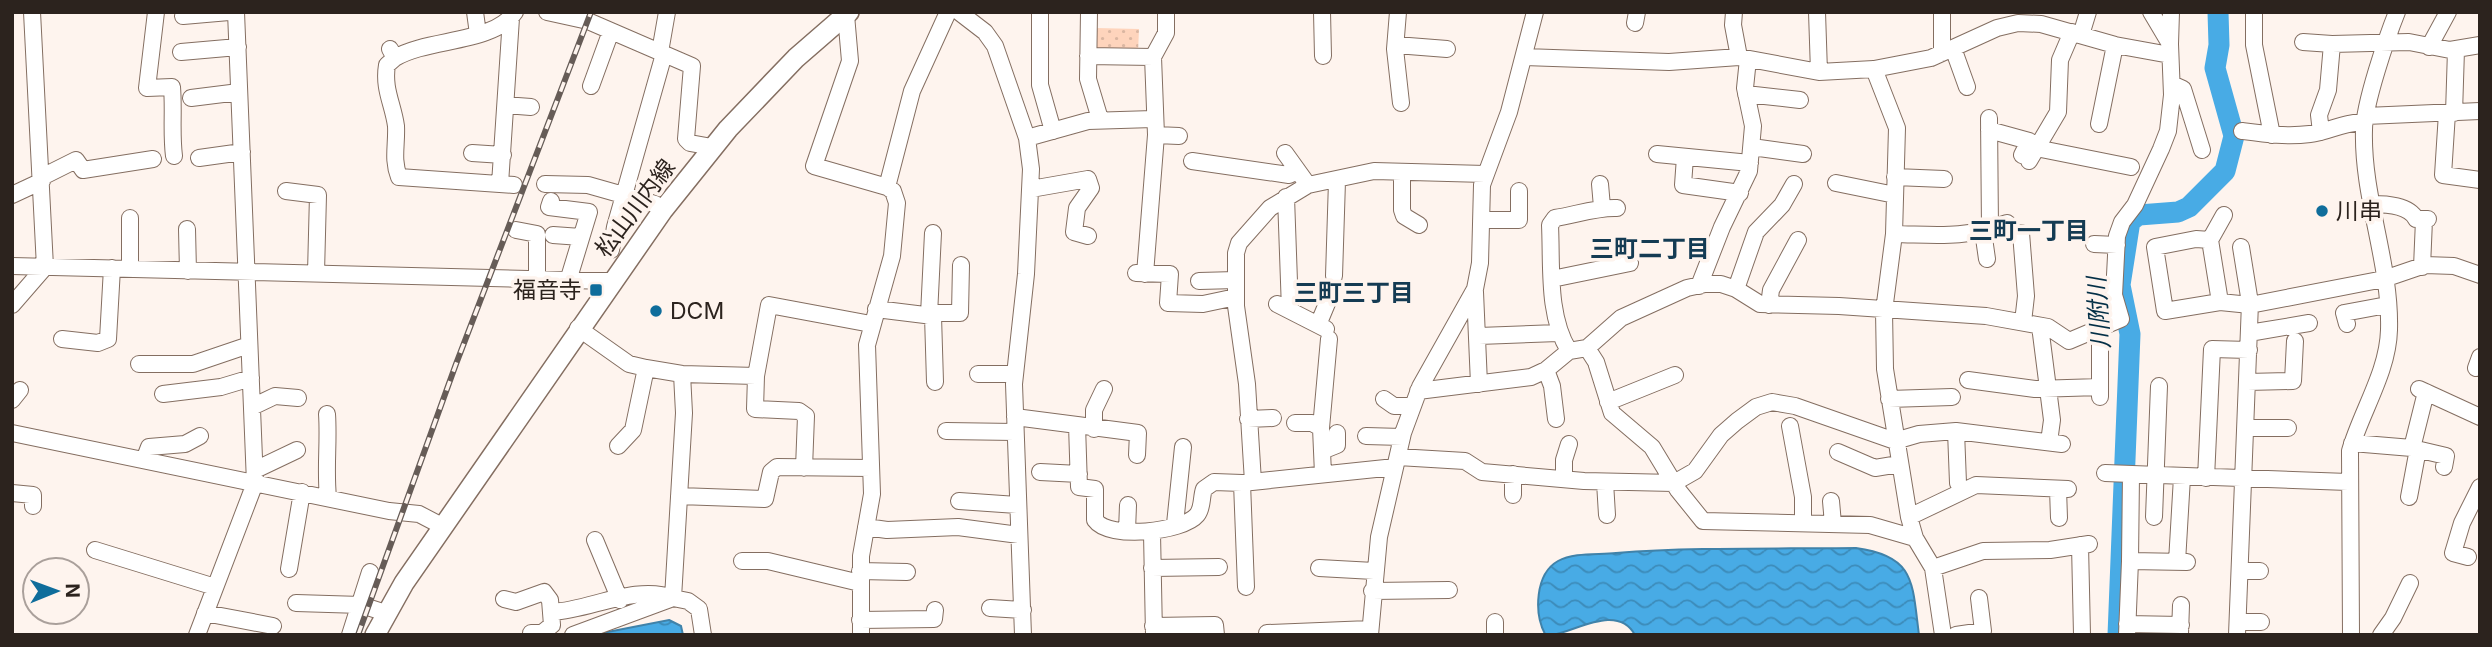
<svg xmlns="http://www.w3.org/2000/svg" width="2492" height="647" viewBox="0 0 2492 647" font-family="Inter,'Noto Sans JP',sans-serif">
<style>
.park{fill:url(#park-dots)}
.water{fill:url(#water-waves);stroke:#4082a9;stroke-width:2}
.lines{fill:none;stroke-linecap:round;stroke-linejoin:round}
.river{stroke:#48abe5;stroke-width:21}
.minor-casing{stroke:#846e61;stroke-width:18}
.major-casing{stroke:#846e61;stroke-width:22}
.minor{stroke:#fff;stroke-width:16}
.major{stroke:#fff;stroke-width:19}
.rail-casing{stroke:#665c57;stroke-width:6}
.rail{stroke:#fef4ee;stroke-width:3.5;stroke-dasharray:10;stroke-linecap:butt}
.poi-dot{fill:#0f6d9b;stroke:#fef4ee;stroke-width:2.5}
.labels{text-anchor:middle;stroke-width:7;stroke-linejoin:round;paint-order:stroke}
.street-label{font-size:23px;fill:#2c231e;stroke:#fef4ee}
.poi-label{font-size:23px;fill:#2c231e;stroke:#fef4ee;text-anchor:start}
.neighbourhood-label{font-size:24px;font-weight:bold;fill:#143b53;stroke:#fef4ee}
.water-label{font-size:24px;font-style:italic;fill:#032f46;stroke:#fef4ee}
</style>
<defs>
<pattern id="park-dots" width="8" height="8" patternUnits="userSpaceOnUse" patternTransform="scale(1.75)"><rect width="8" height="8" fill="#fed4bc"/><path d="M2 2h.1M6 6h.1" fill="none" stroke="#dab6a1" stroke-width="1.8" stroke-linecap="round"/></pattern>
<pattern id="water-waves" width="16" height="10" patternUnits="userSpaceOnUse" patternTransform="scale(1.75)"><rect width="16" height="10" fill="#48abe5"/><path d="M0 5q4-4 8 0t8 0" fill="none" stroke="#3c8bb9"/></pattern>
</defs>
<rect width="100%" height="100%" fill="#fef4ee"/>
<!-- park -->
<path class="park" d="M1096,28L1139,29L1138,53L1095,52Z"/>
<!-- water -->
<path class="water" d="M1856,548C1916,556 1912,583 1919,635H1635C1618,604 1578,630 1553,635L1545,634C1534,613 1535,574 1558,561C1574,552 1598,555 1616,553C1695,547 1776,549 1856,548Z
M669,620L681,626L683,635H592Z"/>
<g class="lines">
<!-- river -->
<path class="river" d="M2118,635L2130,334L2120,285L2130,221L2139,215L2178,212L2189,207L2225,171L2234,136L2215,68L2219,45L2218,12"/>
<!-- minor casing -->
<g class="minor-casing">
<path id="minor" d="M156,12L147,88L172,87C174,111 171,132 174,156
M475,12L478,34
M547,12L588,21L692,66L686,139L690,143L712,147
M959,12L985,32L995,46L1027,138L1031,169L1026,274L1014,384L1023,635
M1040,12V85L1053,131
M1089,12L1088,79L1100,119
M1322,12L1323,56
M1398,12L1395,49L1401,103
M1734,12L1733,25L1739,57
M1817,12L1819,72L1874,69L1931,58L1997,28L2018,23L2041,24L2115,45L2170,55
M1942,12V53
M2254,12V45L2272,135
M846,15L850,61L814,166L887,187L893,191L897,203L892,256L867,345L872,494L861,556V635
M183,16L229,12
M1635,23L1637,12
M2081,35L2088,12
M2303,42L2332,44
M2170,44L2171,12
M1396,45L1447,49
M2429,47L2448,12
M1953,48L1967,87
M390,49L395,58C428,38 493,44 515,12
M181,52L238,47
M660,52L667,12
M1088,56L1153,57
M1524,57L1669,62L1739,57L1819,72
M395,58L387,65C383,89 393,104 396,126C397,145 392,159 399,177L514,185
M1874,69L1897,128L1894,234L1884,311L1885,369L1909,517L1915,538L1933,568L1943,635
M2172,84L2183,89L2202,150
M591,86L611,31
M1746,94L1800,100
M191,98L239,92
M506,105L531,107
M2447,113L2443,175L2480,180
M2454,113L2456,50
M2366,116L2480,111
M1989,118L1990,229
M2099,124L2115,45
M1989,130L2029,141L2022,155
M2242,131C2265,134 2287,137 2310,134C2329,132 2345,121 2364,123
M2321,132L2319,115L2328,90L2332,44L2409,42L2450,50L2480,45
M1156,135L1179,136
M1027,138L1088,121L1153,119
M1752,147L1803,154
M2036,148L2131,167
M472,153L503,155
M1657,154L1750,163
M1685,157L1683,185L1740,193
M199,158L242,152
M1192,161L1289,175L1298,171
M2029,161L2058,112L2060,60L2072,32
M1402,174V210L1404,216L1419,225
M42,177L76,160L83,170L153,159
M1895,177L1944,179
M1836,183L1895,195
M500,184L511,18
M545,184L588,185L655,204L663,210
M1600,184L1602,207
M1308,185L1374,171L1485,174
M887,187L912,91L948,12
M1031,189L1088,179L1091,188L1077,208L1074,232L1088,236
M286,191L318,195L316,273
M12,195L42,181
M1286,197L1290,310
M551,201L549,207L589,212L568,281
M2372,204C2386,204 2409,205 2416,219H2428
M130,218V269
M1481,220H1519V191
M187,229L188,271
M516,230L537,234V279
M1983,231L1987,259
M2021,233L2026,296L2023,322
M1894,234C1940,235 1962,239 2007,223
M553,235L581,237
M2210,240L2224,215
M2094,244L2117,245
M611,250L615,227L664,54
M12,266L610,281
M2422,267L2424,220
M1136,273L1170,274L1168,303L1203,304L1236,297
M1145,274L1156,135L1153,57L1166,33V12
M1334,276L1337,181
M1552,279L1630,263
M1199,281L1236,280
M1699,286L1722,227L1749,171L1753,126L1745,88L1748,59
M1736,289L1756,232L1782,205L1794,184
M1475,292L1479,384
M2220,302L2210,240L2196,239L2155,247L2165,311L2220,302L2250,305L2384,279L2425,265L2454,266L2480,275
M1277,304L1326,329
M12,305L45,267L32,12
M1769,305L1771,290L1798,240
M876,309L933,316
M929,315L933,233
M2347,324L2344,313L2387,305
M1318,325L1328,301
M2040,326L2052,420L2049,442
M578,328L629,364L646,368L682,374L756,376
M2249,333L2309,323
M1479,336L1558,333
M62,339L98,343L108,339L112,268
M2100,339V397
M1587,348L1596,362L1612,413L1652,447L1678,490L1703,521L1870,525L1915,538
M1569,351C1547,315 1552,266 1550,225L1555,218C1575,215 1597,207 1617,208
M139,364H193L249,345
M2476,368L2480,357
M1546,370L1552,386L1556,419
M978,374H1015
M1968,380L2035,389L2100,387
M935,382L933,316L936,313H960L961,265
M2247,382L2293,381L2295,341
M2419,389L2480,417
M1418,391L1531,377L1546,370L1569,351L1587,348L1621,318L1687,288L1705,284H1721L1736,289L1760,304L1839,306L1986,316L2048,327L2069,341L2121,319L2114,295L2117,236L2122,222L2135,205L2161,149L2168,131L2172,95L2170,44L2151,12
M163,394L221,387L251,378
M1384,399L1394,406H1412
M1889,399L1952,397
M12,400L20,390
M1608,402L1675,375
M252,407L275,396L298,398
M327,414C329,443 325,468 328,497
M1015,417L1077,425L1079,487L1095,489V520C1109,540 1183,532 1197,515C1203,508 1201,497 1204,489L1214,482L1242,483L1395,467
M1248,419L1273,418
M1295,423H1312L1321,428
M1077,425L1138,433L1137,455
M1790,426L1803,497V523
M2246,428H2288
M1094,429V410L1104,389
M946,431L1015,432
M1956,431L1958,483L1962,491
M12,433L389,511L419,514L442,526
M1366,436L1402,437
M2352,443L2412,448L2446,456L2444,467
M618,446L633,430L646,368
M2412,448L2426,392
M1322,451L1337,445V433
M1838,452L1875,468L1899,464
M1398,457L1465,461L1482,472L1584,481L1674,483L1695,471L1721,435L1737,421L1756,407L1772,402L1795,406L1895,441L1919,434L1956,431L2062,444
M144,460L149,447L185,444L200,436
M804,468L806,416L799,411L755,409L756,376L769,305L871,324
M255,470L297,450
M1040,472L1079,474
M2105,473L2348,482
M1323,474L1321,428L1329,339
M1564,478V460L1569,444
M2206,478L2212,349L2249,350
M1253,482L1247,384L1236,306V253L1239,243L1270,208L1308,185L1285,153
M1605,482L1607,515
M1242,483L1246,587
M2058,489L2059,518
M12,493L33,495V506
M1513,495V474
M679,496L765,499L771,472L777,467L871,468
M2409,497L2418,449
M959,501L1017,505
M1831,501L1833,524
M1909,517L1976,485L2068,489
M2154,517L2159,386
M1175,524L1183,447
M866,527L887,530L958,527L1019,535
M1127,531L1128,505
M1152,533L1154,635
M595,540L620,600
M2080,545L2082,635
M95,550L215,587
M2468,557L2453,553L2462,523L2480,487
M742,561H768L860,583
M2130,561L2131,475
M2177,562L2182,477
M1152,568L1219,567
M1319,568L1374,571
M1933,568L1983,551L2050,550L2089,544
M289,569L302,492
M860,571L907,572
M2240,571H2260
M1372,591L1449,590
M504,599L516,602L544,592L550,600L552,625L542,633H531
M296,603L361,605L386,613
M990,608L1023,610
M553,612C590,610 636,584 673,598L684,413L682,374
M205,613L273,626
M860,620L934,619L935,610
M1495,622V635
M2238,622H2261
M2127,624L2181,625
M1153,626L1215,625L1216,635
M1267,633L1370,629
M2180,634L2181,605
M197,635L255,483L236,12
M350,635L370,572
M573,635L673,598L688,601L699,609L703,635
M1370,635L1379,537L1403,433L1420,387L1475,289L1480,263L1482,185L1509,112L1535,12
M1956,635L1983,631L1979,598
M2127,635L2130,561L2187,562
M2237,635L2250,303L2241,247
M2351,635L2350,451C2361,412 2388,372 2389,330C2391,263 2362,197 2364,130C2364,104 2387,37 2397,12
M2381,635L2393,618L2410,583"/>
</g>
<!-- major casing -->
<g class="major-casing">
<path id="major" d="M375,635L404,583L663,210L728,129L796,58L849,12"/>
</g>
<!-- minor -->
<use href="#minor" class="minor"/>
<!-- major -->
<use href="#major" class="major"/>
<!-- rail casing -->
<g class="rail-casing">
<path id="rail" d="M358,635L456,364L591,12"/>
</g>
<!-- rail -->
<use href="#rail" class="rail"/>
</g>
<!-- markers -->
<g class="poi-dot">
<circle cx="2322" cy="211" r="7"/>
<rect x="589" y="283" width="14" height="14" rx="3.5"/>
<circle cx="656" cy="311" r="7"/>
</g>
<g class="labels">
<!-- street labels -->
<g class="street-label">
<text transform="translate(635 208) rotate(-53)" y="8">松山川内線</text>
</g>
<!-- poi labels -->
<g class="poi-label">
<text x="2336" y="219">川串</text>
<text x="582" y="298" text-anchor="end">福音寺</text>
<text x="670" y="319">DCM</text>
</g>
<!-- neighbourhood labels -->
<g class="neighbourhood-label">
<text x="2029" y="239">三町一丁目</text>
<text x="1650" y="257">三町二丁目</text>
<text x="1354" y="301">三町三丁目</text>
</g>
<!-- water labels -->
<g class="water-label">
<text transform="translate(2099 313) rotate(-94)" y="8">川附川</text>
</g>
</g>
<!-- border -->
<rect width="2492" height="647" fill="none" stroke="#2c231e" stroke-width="28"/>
<!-- north arrow -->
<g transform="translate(56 591) rotate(89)"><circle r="33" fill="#fef4ee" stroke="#aaa09b" stroke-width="2"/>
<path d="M0-5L12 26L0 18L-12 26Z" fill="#0f6d9b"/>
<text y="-10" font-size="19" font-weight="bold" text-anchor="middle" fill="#2c231e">N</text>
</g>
</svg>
